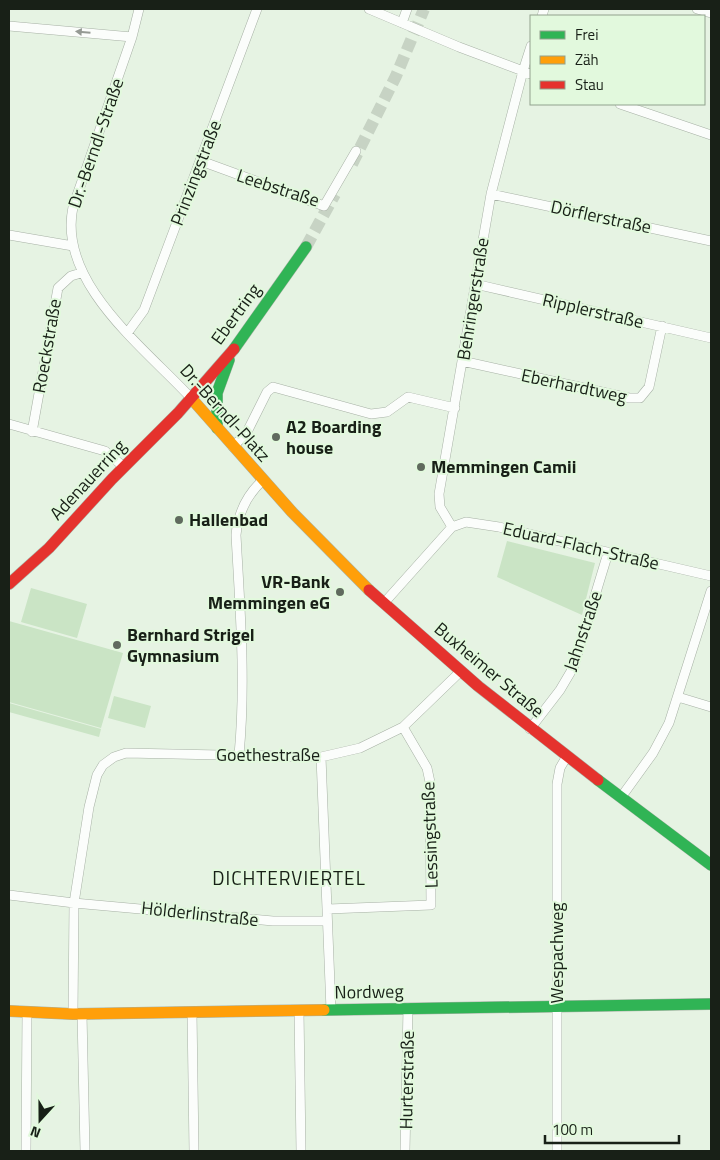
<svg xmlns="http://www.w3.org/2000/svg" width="720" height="1160" viewBox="0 0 720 1160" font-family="'Titillium Web',sans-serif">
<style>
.park{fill:#cae4c5}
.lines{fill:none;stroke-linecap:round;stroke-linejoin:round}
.secondary-tunnel{stroke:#c7d3c4;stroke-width:12;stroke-dasharray:12 6;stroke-linecap:butt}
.street-casing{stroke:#a7b1a5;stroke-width:10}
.fast-casing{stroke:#a7b1a5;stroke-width:12}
.slow-casing{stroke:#a7b1a5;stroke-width:12}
.jam-casing{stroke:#a7b1a5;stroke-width:12}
.street{stroke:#fbfdfb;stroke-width:9}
.fast{stroke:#30b455;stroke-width:11}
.slow{stroke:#ff9f0a;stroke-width:11}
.jam{stroke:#e5322d;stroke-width:11}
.oneway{fill:#959a94}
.poi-dot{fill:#606a5e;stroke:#e2f9dd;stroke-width:2}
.labels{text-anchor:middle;stroke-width:4;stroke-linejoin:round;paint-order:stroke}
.street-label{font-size:18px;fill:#182017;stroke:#e2f9dd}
.poi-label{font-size:18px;font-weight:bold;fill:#182017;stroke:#e2f9dd;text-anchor:start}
.neighbourhood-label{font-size:19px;letter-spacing:1px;fill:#182017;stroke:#e2f9dd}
</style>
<rect width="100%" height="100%" fill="#e6f3e3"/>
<!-- park -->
<path class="park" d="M507,541L595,563L582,615L497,577Z
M31,588L87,604L77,638L21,622Z
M9,621L123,653L101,728L9,702Z
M114,696L151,706L145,728L108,718Z
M9,703L101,729L99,737L9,712Z"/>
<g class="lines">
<!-- secondary-tunnel -->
<path class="secondary-tunnel" d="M352,164L396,76L424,9
M306,247L335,194"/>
<!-- street casing -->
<g class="street-casing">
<path id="street" d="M139,9L132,37L73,207C57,283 145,348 191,398
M369,9L459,47L531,74
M697,9L711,13
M542,16L544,9
M402,23L407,9
M9,26L132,37
M620,104L711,135
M201,161L324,206L356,151
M491,194L711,241
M9,235L73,246
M475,284L711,338
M128,332L144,310L257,9
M462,361L629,398H640L649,387L662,326
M9,424L105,451L124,467
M32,432L58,288L71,276L81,273
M233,447L247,432L267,392L273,387L371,414L387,412L408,397L455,408
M452,527L440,507L439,494L491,194L523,71L531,46
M384,603L452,527L466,522L499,527L711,576
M678,697L711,707
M530,729L560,690L573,668L608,553
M239,755C246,682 240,608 236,535C238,514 247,495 262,481
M321,757L331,1010
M622,796L653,753L669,723L711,591
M9,895L74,903L273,921H327
M328,909L431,905L430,782L427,768L403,727
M299,1010L301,1151
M192,1012L194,1151
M73,1014L74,903L89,807L97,775L103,765L114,757L126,753L321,757L360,748L403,727L461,671
M82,1014L85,1151
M26,1151L27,1013
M405,1151L408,1008
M557,1151V784L560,768L567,756"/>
</g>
<!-- fast casing -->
<g class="fast-casing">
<path id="fast" d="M234,349L306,247
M217,428V393L229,360
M598,780L711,865
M324,1010L711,1004"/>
</g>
<!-- slow casing -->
<g class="slow-casing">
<path id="slow" d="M191,398L292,512L369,590
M9,1011L73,1014L324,1010"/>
</g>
<!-- jam casing -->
<g class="jam-casing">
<path id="jam" d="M9,584L49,548L112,479L178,413L234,349
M369,590L478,686L598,780"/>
</g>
<!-- street -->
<use href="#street" class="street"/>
<!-- fast -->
<use href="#fast" class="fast"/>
<!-- slow -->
<use href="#slow" class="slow"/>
<!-- jam -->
<use href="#jam" class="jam"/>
</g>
<!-- one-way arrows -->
<defs><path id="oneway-solid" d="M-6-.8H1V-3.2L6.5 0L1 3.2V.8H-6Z" transform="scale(1.25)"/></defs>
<use class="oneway" href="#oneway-solid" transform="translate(83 32) rotate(-175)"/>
<!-- markers -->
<g class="poi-dot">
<circle cx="276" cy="437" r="5"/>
<circle cx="421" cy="467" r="5"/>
<circle cx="179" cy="520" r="5"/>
<circle cx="340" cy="592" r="5"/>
<circle cx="117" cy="645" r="5"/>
</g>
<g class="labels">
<!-- street labels -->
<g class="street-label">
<text transform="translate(96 143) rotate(-71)" y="6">Dr.-Berndl-Straße</text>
<text transform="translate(196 173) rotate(-69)" y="6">Prinzingstraße</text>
<text transform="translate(278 188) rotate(18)" y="6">Leebstraße</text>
<text transform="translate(601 217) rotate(12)" y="6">Dörflerstraße</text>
<text transform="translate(473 299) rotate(-81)" y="6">Behringerstraße</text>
<text transform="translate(593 311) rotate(13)" y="6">Ripplerstraße</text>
<text transform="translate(236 314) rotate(-54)" y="6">Ebertring</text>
<text transform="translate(47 346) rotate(-80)" y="6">Roeckstraße</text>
<text transform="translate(574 386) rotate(12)" y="6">Eberhardtweg</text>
<text transform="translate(225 413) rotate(48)" y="6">Dr.-Berndl-Platz</text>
<text transform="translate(88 480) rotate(-47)" y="6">Adenauerring</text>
<text transform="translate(581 546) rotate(13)" y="6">Eduard-Flach-Straße</text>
<text transform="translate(583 631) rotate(-71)" y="6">Jahnstraße</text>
<text transform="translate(489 670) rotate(40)" y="6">Buxheimer Straße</text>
<text x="268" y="761">Goethestraße</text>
<text transform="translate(430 835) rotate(-92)" y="6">Lessingstraße</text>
<text transform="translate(200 914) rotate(6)" y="6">Hölderlinstraße</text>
<text transform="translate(557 953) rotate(-90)" y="6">Wespachweg</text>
<text transform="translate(369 992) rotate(-1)" y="6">Nordweg</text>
<text transform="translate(407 1080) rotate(-89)" y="6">Hurterstraße</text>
</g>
<!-- poi labels -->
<g class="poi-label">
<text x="286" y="433">A2 Boarding<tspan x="286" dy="21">house</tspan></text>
<text x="431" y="473">Memmingen Camii</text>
<text x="189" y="526">Hallenbad</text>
<text x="330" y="588" text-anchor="end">VR-Bank<tspan x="330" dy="21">Memmingen eG</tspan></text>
<text x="127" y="641">Bernhard Strigel<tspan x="127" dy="21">Gymnasium</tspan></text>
</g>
<!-- neighbourhood labels -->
<g class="neighbourhood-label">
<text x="289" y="885">DICHTERVIERTEL</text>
</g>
</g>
<!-- border -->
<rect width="720" height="1160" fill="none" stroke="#182017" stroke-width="20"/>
<!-- legend -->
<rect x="530" y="15" width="175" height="90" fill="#e2f9dd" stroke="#91a28e"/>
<rect x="540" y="31" width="25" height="8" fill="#30b455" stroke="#91a28e"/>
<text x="575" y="40" font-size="15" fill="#182017">Frei</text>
<rect x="540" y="56" width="25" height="8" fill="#ff9f0a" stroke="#91a28e"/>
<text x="575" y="65" font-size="15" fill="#182017">Zäh</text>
<rect x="540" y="81" width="25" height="8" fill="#e5322d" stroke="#91a28e"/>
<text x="575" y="90" font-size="15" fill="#182017">Stau</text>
<!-- north arrow -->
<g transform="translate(40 1120) rotate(201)" stroke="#e2f9dd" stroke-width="4" paint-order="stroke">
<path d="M0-4L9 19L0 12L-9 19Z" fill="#182017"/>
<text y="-8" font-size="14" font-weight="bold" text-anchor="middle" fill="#182017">N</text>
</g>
<!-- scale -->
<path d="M545 1135v8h134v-8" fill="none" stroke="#182017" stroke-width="2.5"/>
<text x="552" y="1135" font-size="15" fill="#182017" stroke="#e2f9dd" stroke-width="4" paint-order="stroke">100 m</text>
</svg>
